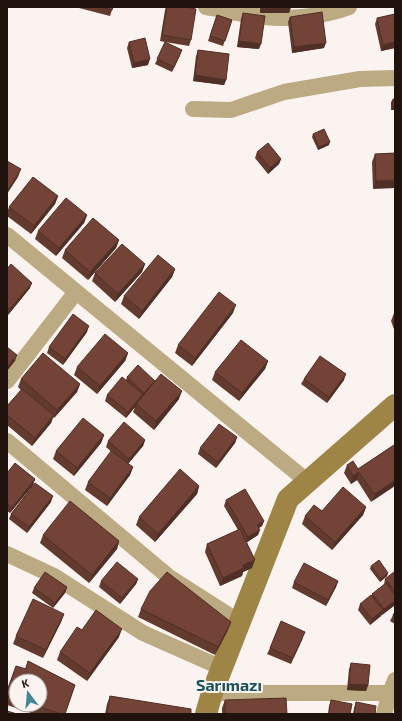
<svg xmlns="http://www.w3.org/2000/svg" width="402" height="721" viewBox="0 0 402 721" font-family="'Exo 2',sans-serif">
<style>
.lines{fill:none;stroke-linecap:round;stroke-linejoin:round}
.street{stroke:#bbaa82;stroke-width:16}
.secondary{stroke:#9e8546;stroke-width:22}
.wall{fill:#623a2e;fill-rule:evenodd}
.shaded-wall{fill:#502f26}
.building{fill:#724336;stroke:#502f26}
.labels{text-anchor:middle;stroke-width:4;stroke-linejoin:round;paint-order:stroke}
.district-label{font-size:16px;font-weight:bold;fill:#19535b;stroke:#fbf3f0}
</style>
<rect width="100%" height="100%" fill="#fbf3f0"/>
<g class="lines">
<!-- street -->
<path class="street" d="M206,7C225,10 244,15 264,17C289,20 326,16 349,7
M193,109L231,110L284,92L360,79L395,78
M7,235L308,482
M7,381L76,292
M7,441L169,577L241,623
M7,554L54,576L143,633L222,668
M212,693H390
M384,714L390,693L395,680"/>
<!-- secondary -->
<path class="secondary" d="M206,714L212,693L288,499L395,405"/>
</g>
<!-- wall -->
<path class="wall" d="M79,7H113L110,16L79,8Z
M166,7H184L191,40L189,46L165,42L180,55L172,72L155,64L165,42L160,41L165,10Z
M260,7H291L289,13H260Z
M243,13L259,49L237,47L241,19Z
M395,14V48L381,51L375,24L377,18Z
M217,15L232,20L223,46L208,41Z
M290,17L324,48L292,53L288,22Z
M129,42L148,65L132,68L127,48Z
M198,50L226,80L224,85L193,81L196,56Z
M393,99L395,110H391V102Z
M313,134L329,145L318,150L312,137Z
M257,152L281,159L279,164L268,174L255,158Z
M395,153L373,189L372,162L375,154Z
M58,196L55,204L31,234L7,216V213L9,207Z
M87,215L84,223L56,256L35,239L38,231Z
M119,240L116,248L88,280L62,258L65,250Z
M145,264L142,272L115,302L92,281L95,273Z
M7,269L30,288L8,315L7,314Z
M175,269L172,277L139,319L121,304L124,296Z
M233,313L192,366L175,353L178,345Z
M394,313H395V332L391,321Z
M87,332L63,365L47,353L49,347Z
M128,353L125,361L97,394L74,375L77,367Z
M268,361L265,369L239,401L212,380L215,372Z
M127,377L155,381L179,399L154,430L133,412L135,407L126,418L105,401L107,395L126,380Z
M21,379L80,384L77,392L54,418L53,417L51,423L32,446L7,425V406L21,390L18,387Z
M304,379L344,380L327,403L301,384Z
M104,435L101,443L74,476L53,459L56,451Z
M237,437L235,443L216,468L198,454L200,448Z
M145,440L143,446L128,464L133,467L130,475L107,506L85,490L88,482L114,454L106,447L108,441Z
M394,445L371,502L357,480L351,484L344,473L347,465L358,469Z
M7,473L35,479L33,485L10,513L7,511Z
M199,486L197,494L155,542L136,525L139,517Z
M226,500L264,521L262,526L259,528L258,535L247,542L252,568L243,572L242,576L220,586L205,552L207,544L238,530L224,506Z
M51,502L27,533L9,519L11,514Z
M366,507L363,515L332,550L302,524L305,516L322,511Z
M43,535L119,541L117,549L89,583L40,543Z
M371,566L388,573L387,576L380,582L370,569Z
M395,574V605L382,615V614L381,616L370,625L358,610L360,604L372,596V594L384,585L385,579Z
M138,579L136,584L120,604L99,587L101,581Z
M338,581L336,587L326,606L292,588L294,582Z
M67,587L65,593L53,608L32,593L34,588Z
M141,609L228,630L215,655L138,617Z
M395,612V624L390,621L393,615Z
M64,614L61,622L43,658L13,644L16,636Z
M82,630L119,637L87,681L57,660L60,652Z
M303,638L291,664L267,654L270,648Z
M28,661L75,685L65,714H34L7,705V691L16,666L25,669ZM16,681H40V705H16Z
M351,663L368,685L366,691L347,690L349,669Z
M110,696L191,714H105L107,704Z
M225,700L287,714H222V708Z
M331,700L350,714H328L329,706Z
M356,702L375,714H353L354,708Z"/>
<!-- shaded-wall -->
<path class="shaded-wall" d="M262,7H291L289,13H260Z
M239,41L261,44L259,49L237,47Z
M395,42V48L381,51L383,45Z
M326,43L324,48L292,53L294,47Z
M182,50L180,55L172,72L174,67Z
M150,59L148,65L132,68L134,63Z
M195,75L226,80L224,85L193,81Z
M393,107H395V110H391Z
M330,142L329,145L318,150L319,147Z
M281,159L279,164L268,174L270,168Z
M21,169L18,177L7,194V191Z
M395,180V188L373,189L376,181Z
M58,196L55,204L31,234L34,226Z
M87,215L84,223L56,256L59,248Z
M119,240L116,248L88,280L90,272Z
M145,264L142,272L115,302L118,294Z
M175,269L172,277L139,319L142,311Z
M32,283L30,288L8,315L10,309Z
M236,305L233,313L192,366L195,358Z
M89,326L87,332L63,365L65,359Z
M128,353L125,361L97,394L100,386Z
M17,355L15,361L7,371V367Z
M268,361L265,369L239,401L242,393Z
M346,374L344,380L327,403L329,397Z
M155,381L153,387L142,398L144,393Z
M80,384L77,392L54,418L57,410Z
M182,391L179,399L154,430L156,421Z
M143,394L141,400L136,404L135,407L126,418L128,412Z
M54,415L51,423L32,446L35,438Z
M104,435L101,443L74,476L77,468Z
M237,437L235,443L216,468L218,462Z
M145,440L143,446L127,465L129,459Z
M133,467L130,475L107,506L110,498Z
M359,472L357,480L351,484L353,476Z
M35,479L33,485L10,513L12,508Z
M395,480V486L371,502L374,494Z
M199,486L197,494L155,542L158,534Z
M53,496L51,502L27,533L29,527Z
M366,507L363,515L332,550L335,542Z
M264,521L262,526L255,530L257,525Z
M260,530L258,535L246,543L248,537Z
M119,541L117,549L89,583L92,575Z
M255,560L252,568L243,572L242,576L220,586L223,578L243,565Z
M388,573L387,576L380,582L381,579Z
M138,579L136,584L120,604L122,598Z
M338,581L336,587L326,606L328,600Z
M67,587L65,593L53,608L55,603Z
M395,601V605L382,615L384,609Z
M383,610L381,616L370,625L372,619Z
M64,614L61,622L43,658L46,650Z
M231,622L228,630L215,655L218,647Z
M122,629L119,637L87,681L90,673Z
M349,684L368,685L366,691L347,690Z"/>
<!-- building -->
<path class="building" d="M100,7H113L112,10Z
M167,7H184L196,9L191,40L162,35Z
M322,12L326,43L294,47L290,17Z
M243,13L265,16L261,44L239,41Z
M395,14V42L383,45L377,18Z
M217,15L232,20L225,41L210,36Z
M145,38L150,59L134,63L129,42Z
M165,42L182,50L174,67L157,59Z
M198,50L229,54L226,80L195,75Z
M393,99H395V107H393Z
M324,129L330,142L319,147L313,134Z
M268,143L281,159L270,168L257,152Z
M395,153V180L376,181L375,154Z
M7,161L21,169L7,191Z
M33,177L58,196L34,226L9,207Z
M66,198L87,215L59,248L38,231Z
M93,218L119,240L90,272L65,250Z
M122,244L145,264L118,294L95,273Z
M158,255L175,269L142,311L124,296Z
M11,264L32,283L10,309L7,307V269Z
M219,292L236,305L195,358L178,345Z
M73,314L89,326L65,359L49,347Z
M105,334L128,353L100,386L77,367Z
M241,340L268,361L242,393L215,372Z
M7,347L17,355L7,367Z
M43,353L80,384L57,410L21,379Z
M320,356L346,374L329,397L304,379Z
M138,365L155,381L144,393L127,377Z
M161,374L182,391L156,421L136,404Z
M122,377L143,394L128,412L107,395Z
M22,389L54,415L35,438L7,415V406Z
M83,418L104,435L77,468L56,451Z
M124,422L145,440L129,459L108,441Z
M219,424L237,437L218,462L200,448Z
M394,445L395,446V480L374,494L359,472L353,476L347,465L353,461L358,469Z
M111,451L133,467L110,498L88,482Z
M15,463L35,479L12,508L7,503V473Z
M180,469L199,486L158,534L139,517Z
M35,483L53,496L29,527L11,514Z
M343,487L366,507L335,542L305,516L314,505L322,511Z
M245,489L264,521L257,525L260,530L248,537L226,500Z
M70,501L119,541L92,575L43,535Z
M240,529L255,560L243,565L244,568L223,578L207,544Z
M379,560L388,573L381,579L371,566Z
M117,562L138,579L122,598L101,581Z
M304,563L338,581L328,600L294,582Z
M45,572L67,587L55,603L34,588Z
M167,572L231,622L218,647L141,609L150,591Z
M394,572L395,574V591L385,579Z
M386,583L395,595V601L384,609L372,594Z
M371,595L383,610L372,619L360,604Z
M33,599L64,614L46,650L16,636Z
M96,610L122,629L90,673L60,652L77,627L82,630Z
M395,612V617L393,615Z
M281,621L305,632L293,658L270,648Z
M28,661L75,685L65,714H61L34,705H40V681H16V699L7,696V691L16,666L26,669Z
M351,663L370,665L368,685L349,684Z
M110,696L191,709V714H107Z
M286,698L287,714H225V700Z
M331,700L352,704L350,714H329Z
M356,702L376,706L375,714H354Z
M7,711L17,714H7Z"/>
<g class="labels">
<!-- district labels -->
<g class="district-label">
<text x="229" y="691">Sarımazı</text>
</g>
</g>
<!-- border -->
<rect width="402" height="721" fill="none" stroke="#20130d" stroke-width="16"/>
<!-- north arrow -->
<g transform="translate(28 693) rotate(344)"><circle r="19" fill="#fbf3f0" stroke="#a39995"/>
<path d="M0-3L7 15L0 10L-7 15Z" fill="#428892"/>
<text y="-6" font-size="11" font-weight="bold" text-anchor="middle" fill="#20130d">K</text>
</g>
</svg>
